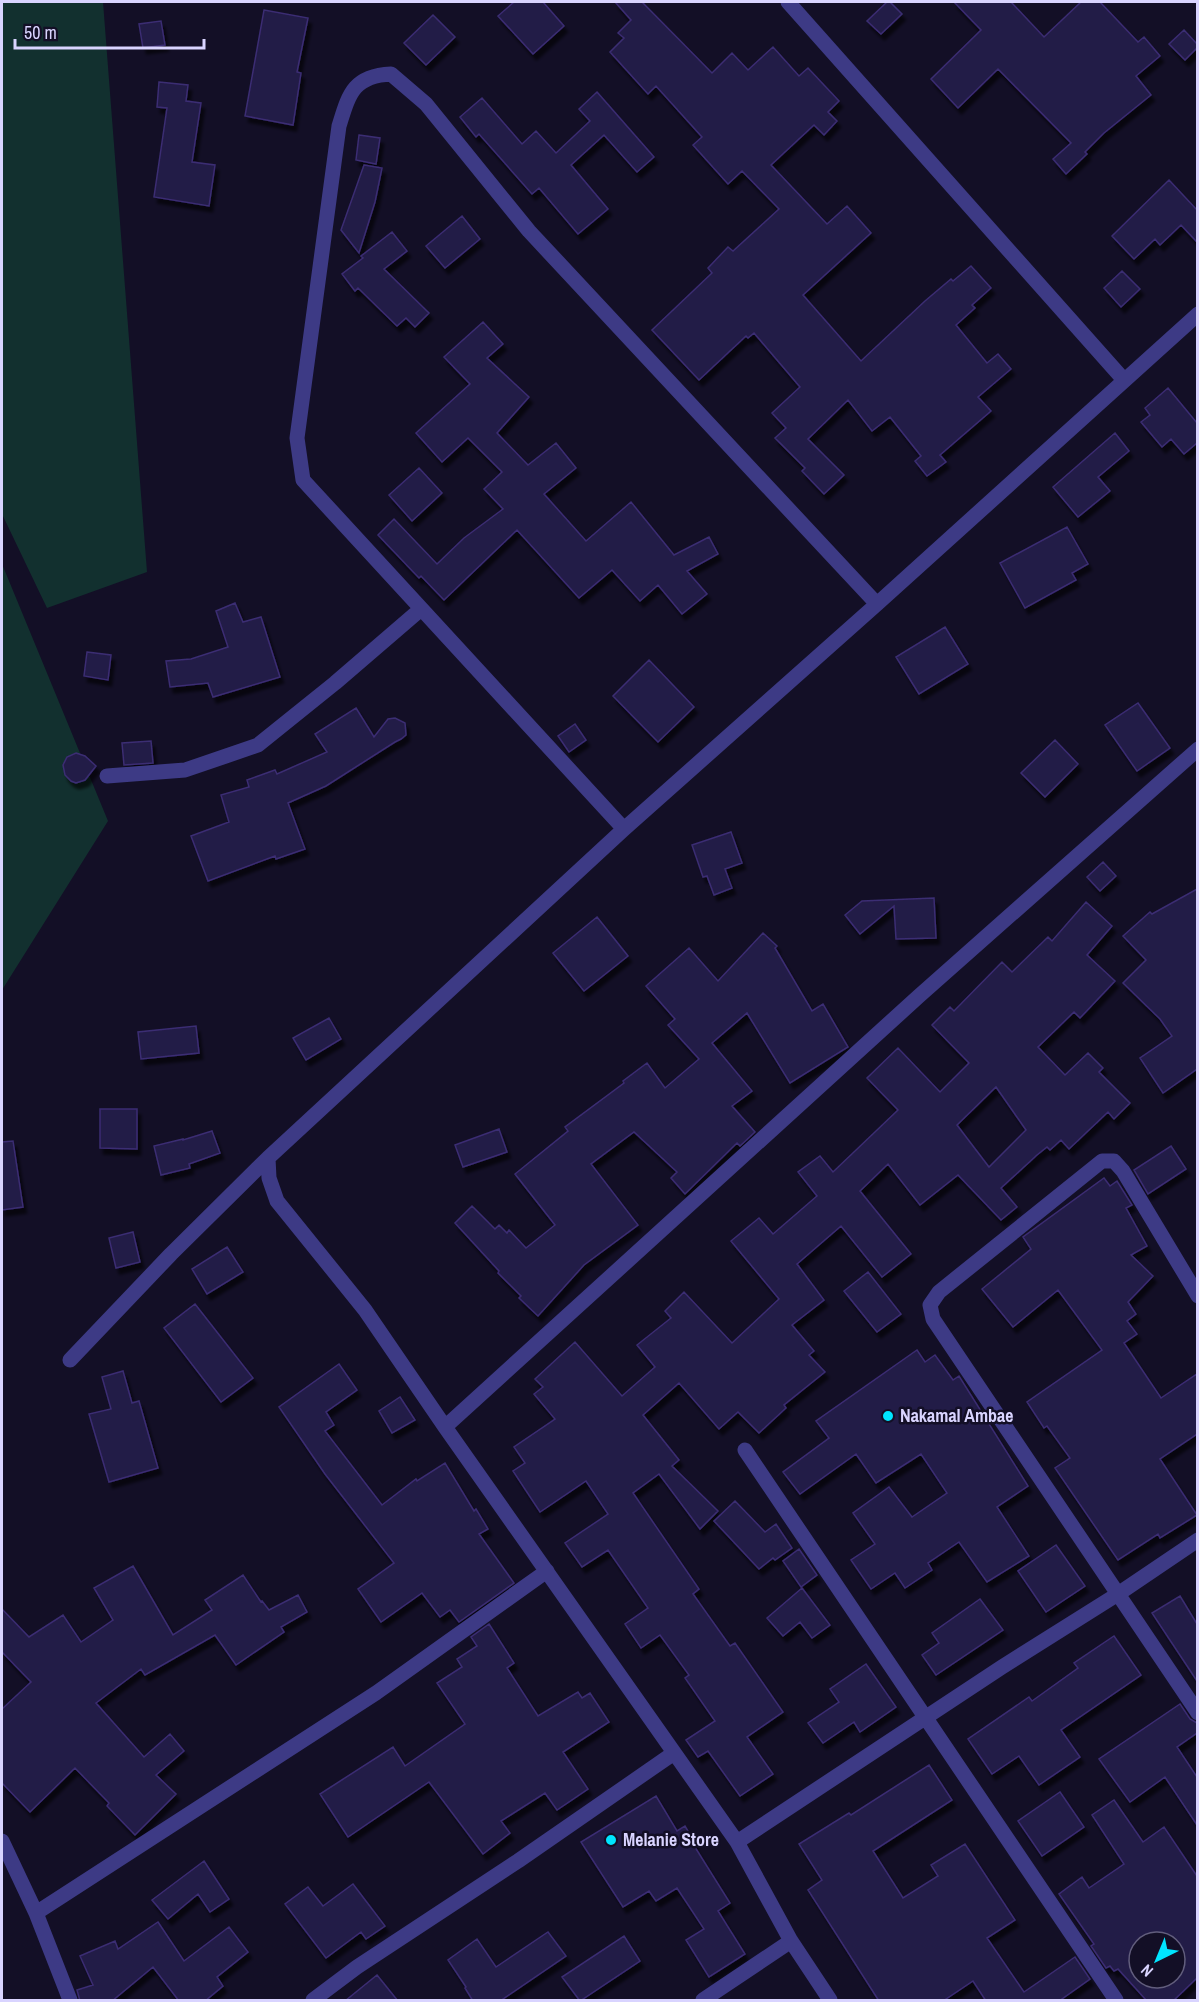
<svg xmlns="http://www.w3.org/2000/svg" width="1199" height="2002" viewBox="0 0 1199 2002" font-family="'Archivo Narrow',sans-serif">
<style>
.green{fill:#12302f}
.building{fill:#241b47;stroke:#3b2d73;stroke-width:1.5;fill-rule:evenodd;filter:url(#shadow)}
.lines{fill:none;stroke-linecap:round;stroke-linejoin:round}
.minor{stroke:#3d3a85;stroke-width:15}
.poi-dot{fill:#00e5ff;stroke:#130f26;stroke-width:2}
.labels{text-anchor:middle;stroke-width:5;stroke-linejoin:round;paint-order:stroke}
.poi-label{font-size:18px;font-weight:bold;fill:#d9d4ff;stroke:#130f26;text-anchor:start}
</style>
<defs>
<filter id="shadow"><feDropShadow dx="3.5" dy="6" stdDeviation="1.5" flood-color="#0009"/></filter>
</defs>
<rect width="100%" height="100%" fill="#130f26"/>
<!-- green -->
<path class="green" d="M2,2H103L147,572L47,608L2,514Z
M2,564L108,821L2,990Z"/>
<!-- building -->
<path class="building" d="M514,2H543L564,26L533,54L498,16Z
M615,2H642L712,73L732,53L748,70L773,47L799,76L808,68L839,101L828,112L837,121L824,135L814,125L771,165L827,224L847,206L871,233L803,295L861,361L925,301L951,279L953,281L971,266L991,288L972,305L975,308L956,325L987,363L998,354L1011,369L978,397L991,411L940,455L946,462L927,476L915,461L921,456L890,417L872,431L848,400L808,439L844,475L824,494L802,471L805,468L775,438L786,428L772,413L800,387L754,333L748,338L746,336L699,380L652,330L712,273L708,268L728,247L733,251L779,209L742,171L728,184L693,145L702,137L656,86L648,94L610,52L624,38L618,33L631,20Z
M887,2H890L902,14L881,34L867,21Z
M954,2H1011L1044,37L1081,2H1100L1138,42L1144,37L1160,56L1136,76L1151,95L1104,133L1085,152L1087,154L1066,174L1053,159L1071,143L998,69L958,108L931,79L981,30Z
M264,10L308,18L297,72L301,73L293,125L245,116Z
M433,15L455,37L426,65L404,43Z
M161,21L165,45L143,48L139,24Z
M1184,30L1197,44V48L1185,60L1169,44Z
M159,82L188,85L186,101L201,103L192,162L215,165L209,206L154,197L167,108L157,107Z
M597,92L654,157L637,172L604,135L571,165L608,209L578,234L539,188L532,194L479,134L476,137L460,117L482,98L522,144L536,131L556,153L590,121L579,109Z
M359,135L380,138L376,164L356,160Z
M364,165L382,168L375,202L359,253L341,230Z
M1169,180L1197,210V242L1181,225L1160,245L1155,239L1134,259L1112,236Z
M462,216L480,239L445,268L426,246Z
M392,232L407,251L384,269L429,313L415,327L406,318L397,326L358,288L355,291L342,274L363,258L361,256Z
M1122,271L1140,289L1121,307L1104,288Z
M483,322L503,344L487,358L529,397L497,433L528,465L556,443L576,468L544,494L586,541L631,502L674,555L709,537L718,554L687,571L707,594L682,614L658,585L640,601L612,570L579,598L517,530L444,600L421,576L419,578L378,535L394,519L437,564L464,538L503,509L484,489L502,472L468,438L442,462L416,433L470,384L444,357Z
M1168,388L1197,423V443L1184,454L1171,439L1162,447L1141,422L1150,415L1145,408Z
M1115,433L1129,451L1098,477L1110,491L1078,517L1053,487Z
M419,468L442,493L412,521L389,495Z
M1067,527L1088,564L1072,573L1076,580L1025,608L1000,563Z
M235,603L243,622L261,617L280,677L213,697L208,683L170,687L166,661L191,659L228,647L216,611Z
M945,627L968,664L919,694L896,657Z
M87,652L111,655L108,680L84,676Z
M649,660L694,707L658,742L613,696Z
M1138,703L1170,748L1137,771L1105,725Z
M356,708L374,737L388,719L395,718L405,723L406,735L401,739L395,742L326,786L288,803L305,849L276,859L275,856L208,881L191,836L229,822L221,795L249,787L247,780L275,770L277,774L327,752L315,734Z
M575,724L586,740L569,752L558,736Z
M1055,740L1078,764L1045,797L1021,773Z
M151,741L153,763L124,765L122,743Z
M76,753L85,756L96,766L85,780L76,783L71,781L65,775L63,765L67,757Z
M731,832L742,863L725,869L732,888L714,895L707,876L703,877L692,845Z
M1103,862L1116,876L1100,891L1087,877Z
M1197,889V1069L1163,1093L1140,1058L1172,1036L1160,1019L1123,983L1146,960L1123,936L1150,912L1152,914Z
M934,898L936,938L896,939L894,906L860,934L845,915L862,901Z
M1086,902L1112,926L1087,955L1115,981L1080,1018L1074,1012L1038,1047L1065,1075L1088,1053L1103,1068L1099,1072L1130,1103L1114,1119L1108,1112L1069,1149L1061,1140L1050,1150L1047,1147L1037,1155L1001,1188L1017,1207L1001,1220L958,1175L920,1205L888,1164L860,1191L911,1254L882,1277L841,1226L797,1264L824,1300L792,1325L814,1351L809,1355L825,1372L784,1405L786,1408L759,1433L738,1412L719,1429L679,1383L643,1415L679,1460L672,1466L718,1511L700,1529L659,1474L633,1493L699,1589L693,1594L730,1646L735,1643L783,1712L747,1737L773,1774L740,1796L708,1751L698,1757L686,1740L715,1721L685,1678L689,1675L660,1635L641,1648L625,1624L648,1608L608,1550L582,1567L565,1543L608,1514L586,1481L540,1512L513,1471L525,1463L514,1447L555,1419L534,1394L543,1387L535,1379L575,1342L622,1396L655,1367L637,1345L671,1318L665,1311L684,1292L732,1343L779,1299L731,1241L759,1218L773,1234L817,1196L798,1172L820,1156L833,1172L898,1110L867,1078L898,1048L940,1092L969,1063L932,1025L950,1007L954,1011L1002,962L1012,972L1048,937L1052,941ZM996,1087L1026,1130L989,1167L957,1125Z
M597,917L628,956L584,991L553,953Z
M763,933L777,946L775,948L812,1011L823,1004L848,1047L790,1083L747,1013L712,1043L752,1091L732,1106L755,1132L740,1146L737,1143L685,1194L671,1178L677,1172L634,1132L591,1164L638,1225L584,1265L538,1316L519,1298L521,1296L498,1273L499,1271L455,1223L472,1206L495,1229L499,1225L507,1233L509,1230L526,1248L555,1225L515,1174L568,1131L565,1127L624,1083L623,1081L647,1063L665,1088L699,1059L668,1025L675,1019L646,986L689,948L718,981Z
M329,1018L341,1039L306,1060L293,1038Z
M196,1026L199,1053L141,1059L138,1032Z
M100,1109H137V1149L100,1148Z
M499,1129L507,1152L463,1167L455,1145Z
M212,1131L220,1153L189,1164L190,1168L161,1175L154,1146L183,1139V1140Z
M13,1141L23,1207L2,1210V1142Z
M1171,1146L1186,1169L1148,1194L1134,1170Z
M1104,1178L1110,1186L1117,1181L1132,1205L1126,1208L1147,1246L1131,1255L1153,1276L1128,1302L1136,1314L1127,1321L1137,1334L1124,1343L1161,1398L1197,1374V1434L1160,1459L1197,1515L1160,1538L1158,1534L1118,1560L1055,1468L1070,1458L1047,1426L1044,1428L1027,1402L1102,1350L1058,1290L1013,1327L982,1289L1031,1249L1023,1237Z
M133,1232L140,1262L116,1268L109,1238Z
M227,1247L243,1272L207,1294L192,1269Z
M868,1272L901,1314L877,1332L844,1291Z
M195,1304L253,1378L221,1402L164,1328Z
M917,1350L925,1362L935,1355L953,1380L959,1376L1028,1486L997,1507L1029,1556L987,1582L959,1542L928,1563L932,1570L905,1588L895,1573L871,1589L851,1560L875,1544L853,1513L889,1487L912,1517L947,1493L921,1454L876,1483L856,1454L800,1494L783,1472L829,1438L816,1421Z
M339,1364L357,1390L326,1412L334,1425L325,1431L382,1505L416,1479L417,1481L445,1463L474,1511L476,1509L488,1529L479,1534L514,1583L459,1622L450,1610L440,1617L422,1593L381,1622L358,1589L394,1563L325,1474L279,1407Z
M123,1371L132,1403L139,1401L158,1468L109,1482L89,1414L111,1409L102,1377Z
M400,1397L415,1420L392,1433L379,1411Z
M735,1501L765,1532L776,1524L792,1548L775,1560L773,1558L759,1569L714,1521Z
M1056,1545L1085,1586L1046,1612L1018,1571Z
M799,1549L817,1575L801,1587L783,1561Z
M133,1566L173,1635L212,1610L205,1600L243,1575L261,1602L262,1601L269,1610L298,1595L307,1612L281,1627L284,1632L236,1665L215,1635L145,1675L141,1669L96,1703L144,1757L170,1734L184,1751L156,1775L176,1794L135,1835L107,1806L109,1803L75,1768L30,1812L2,1783V1709L31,1682L2,1652V1609L29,1637L63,1615L81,1642L113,1620L94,1588Z
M802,1588L830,1625L812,1638L800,1622L783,1636L767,1618Z
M1180,1596L1197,1624V1681L1152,1613Z
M980,1599L1003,1630L936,1675L922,1655L939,1643L932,1633Z
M489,1624L514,1663L507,1668L538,1716L578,1692L582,1698L590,1693L609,1722L563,1752L588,1789L557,1810L545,1793L501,1821L510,1833L483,1854L429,1782L348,1837L320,1794L393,1747L405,1766L465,1724L437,1683L462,1667L457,1659L477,1646L471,1637Z
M1114,1636L1141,1675L1061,1730L1080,1757L1039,1785L1019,1756L992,1774L968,1739L1029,1697L1032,1701L1078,1668L1074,1663Z
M866,1664L896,1707L860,1732L854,1722L823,1743L808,1723L839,1702L830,1689Z
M1180,1704L1190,1719L1197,1723V1733L1177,1747L1197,1777V1825L1165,1777L1130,1802L1099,1759Z
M929,1765L952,1800L873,1851L903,1898L938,1876L931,1865L965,1844L1015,1920L987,1938L1024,1992L1075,1957L1090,1979L1059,2001H986L973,1981L943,2001H879L808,1890L822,1880L799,1844L849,1813L851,1815Z
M1060,1792L1084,1827L1042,1856L1018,1821Z
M656,1796L677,1831L685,1826L695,1843L693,1844L730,1903L718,1911L745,1954L709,1977L686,1940L704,1929L677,1888L656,1901L649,1891L623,1907L581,1842Z
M1114,1800L1143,1842L1164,1827L1197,1876V1978L1173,2001H1147L1118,1969L1114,1971L1110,1966L1106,1968L1091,1946L1094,1944L1059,1894L1082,1877L1089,1888L1124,1864L1092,1815ZM1139,1942H1175V1978H1139Z
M204,1861L229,1899L210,1912L198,1894L168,1919L152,1900Z
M353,1884L385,1926L366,1939L361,1932L326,1958L285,1904L308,1887L323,1906Z
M158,1922L184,1961L229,1927L248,1952L217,1977L223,1986L205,2001H179L153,1967L112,2001H80L77,1990L93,1985L80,1956L115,1941L118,1949Z
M548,1932L566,1956L500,2001H473L465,1988L466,1987L448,1960L477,1939L496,1967Z
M624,1936L640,1961L580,2001L562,1977Z
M377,1975L398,2001H345Z"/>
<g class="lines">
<!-- minor -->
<path class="minor" d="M788,2L1124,380
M107,776L185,770L258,745L335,683L421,609
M624,829L303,480L297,438L339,126C349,94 353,76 391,74L426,104L529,231L877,604
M268,1158L269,1178L277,1201L365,1310L445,1427L737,1842L791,1941L830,2000
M1198,1296L1123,1171L1114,1161H1102L939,1292L930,1305L933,1319L1198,1713
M70,1360L171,1254L268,1158L624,829L877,604L1198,314
M445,1427L919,996L1198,749
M745,1450L1116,2000
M2,1841L36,1913
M737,1842L1002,1667L1118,1594L1198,1540
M70,2000L36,1913L376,1693L547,1571
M313,2000L357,1967L518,1861L674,1753
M703,2000L791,1941"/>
</g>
<!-- markers -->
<g class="poi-dot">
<circle cx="888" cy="1416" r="6"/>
<circle cx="611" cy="1840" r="6"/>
</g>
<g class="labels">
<!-- poi labels -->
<g class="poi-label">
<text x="900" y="1422">Nakamal Ambae</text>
<text x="623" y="1846">Melanie Store</text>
</g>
</g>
<!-- border -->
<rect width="1199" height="2002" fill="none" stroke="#d9d4ff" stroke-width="6"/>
<!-- north arrow -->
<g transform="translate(1157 1960) rotate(223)"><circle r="28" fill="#130f26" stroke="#625e7d" stroke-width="1.5"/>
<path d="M0-4.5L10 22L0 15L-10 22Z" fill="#00e5ff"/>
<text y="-9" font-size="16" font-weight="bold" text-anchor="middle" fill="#d9d4ff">N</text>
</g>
<!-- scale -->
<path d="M15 39v9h189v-9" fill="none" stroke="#d9d4ff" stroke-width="3"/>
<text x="24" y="39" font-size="18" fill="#d9d4ff" stroke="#130f26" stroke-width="4.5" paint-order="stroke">50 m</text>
</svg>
